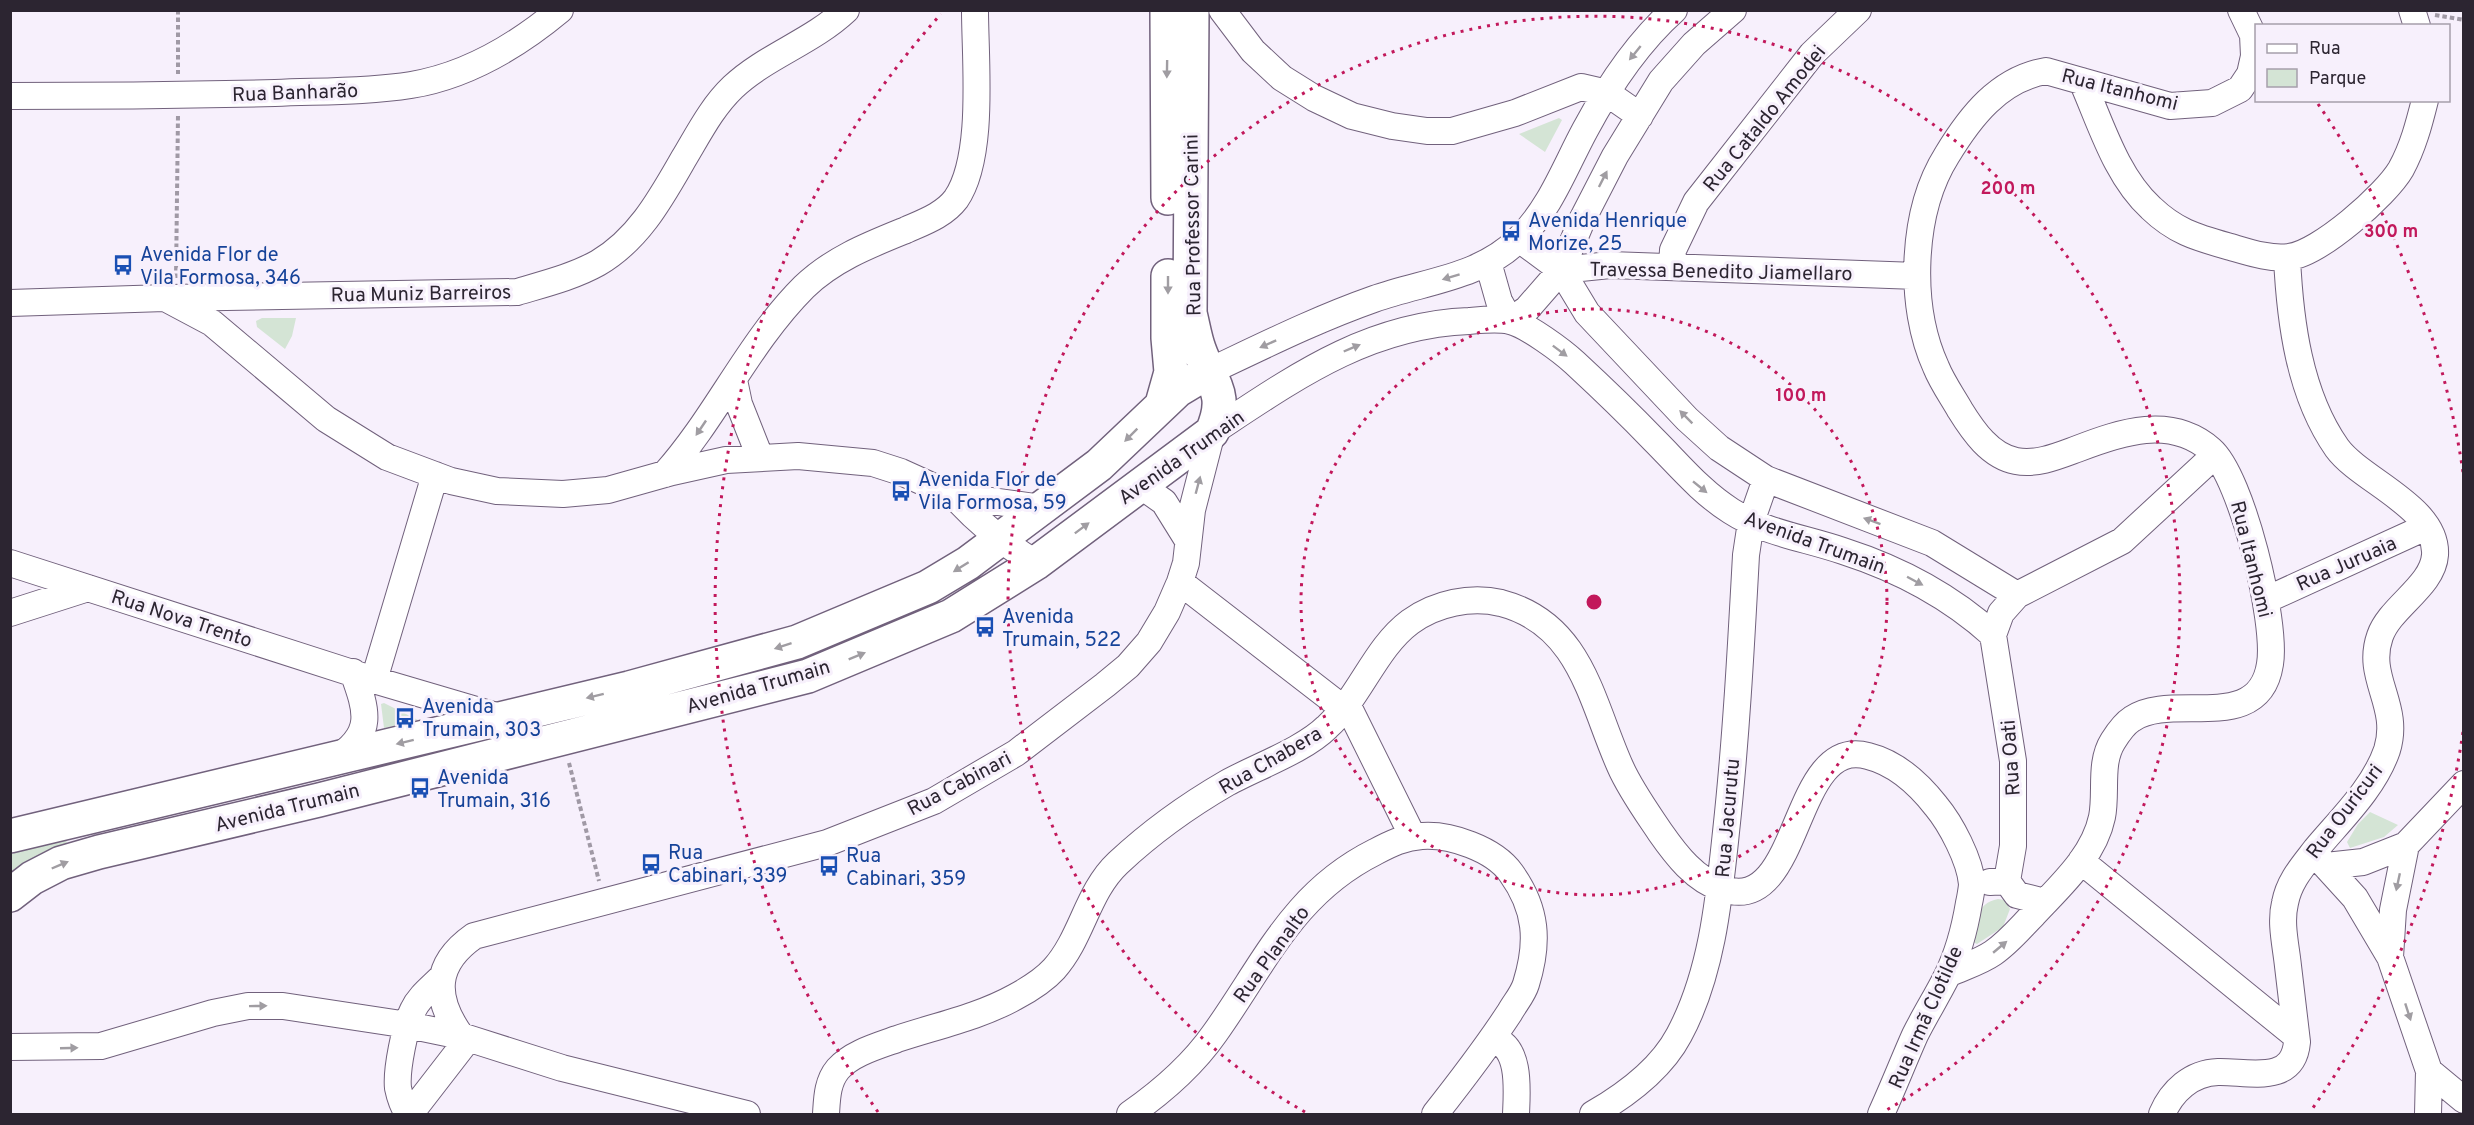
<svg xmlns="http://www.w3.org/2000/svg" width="2474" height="1125" viewBox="0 0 2474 1125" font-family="Overpass,sans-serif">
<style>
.park{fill:#d4e4d5}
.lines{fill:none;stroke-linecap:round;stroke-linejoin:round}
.minor-casing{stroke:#71617c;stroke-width:28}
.major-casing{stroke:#71617c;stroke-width:36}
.path{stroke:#a099a5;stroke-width:4;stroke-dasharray:4.5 3;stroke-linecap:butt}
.minor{stroke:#fff;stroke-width:26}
.major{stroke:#fff;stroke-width:33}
.oneway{fill:#a09da2}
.ring{fill:none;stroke:#c2185b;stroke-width:3;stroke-dasharray:3 6}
.labels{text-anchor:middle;stroke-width:6;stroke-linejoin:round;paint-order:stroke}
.street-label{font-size:20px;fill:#2c2531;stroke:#f7f0fc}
.transit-label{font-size:20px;fill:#164399;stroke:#f7f0fc;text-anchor:start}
.centre{fill:#c2185b;stroke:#f7f0fc;stroke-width:3}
.ring-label{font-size:18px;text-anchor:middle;font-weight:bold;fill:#c2185b;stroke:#f7f0fc;stroke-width:6;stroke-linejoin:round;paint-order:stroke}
</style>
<rect width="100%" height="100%" fill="#f7f0fc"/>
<!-- park -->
<path class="park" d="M1559,118L1562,120L1545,152L1519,134Z
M262,318H296L292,336L285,349L257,327L256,321Z
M384,703L418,720L384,728L381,704Z
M2370,812L2398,825L2384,837L2350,848L2347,842L2358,824Z
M65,837L68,846L11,873L10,855L33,844Z
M1998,899L2005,900L2010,909L2003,927L1977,944L1971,941C1975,923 1976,903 1998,899Z"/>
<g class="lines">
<!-- minor casing -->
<g class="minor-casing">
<path id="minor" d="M1222,10L1253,51L1282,78L1314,98L1352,116L1392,126L1427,131H1452L1515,113L1581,87L1607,93L1640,116
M2412,10L2417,26
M2082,81C2101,124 2116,176 2151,208C2175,231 2195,237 2227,246C2245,251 2270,260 2289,257C2319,254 2386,195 2401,169C2413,147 2419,124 2425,100
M10,96C99,96 187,95 275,93C320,91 366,92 411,85C466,76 518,45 560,10
M1519,239L1561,270L1587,313L1687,419L1719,448L1766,479L1932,543L2017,595
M1488,262L1499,301L1510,321
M1672,267L1673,250L1696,202L1812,54L1858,10
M1561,270L1610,265L1917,276
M167,298L517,292C544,284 573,277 598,263C639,239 661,198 684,158C699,133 712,107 733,87C766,56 812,42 846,10
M10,303L165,298L212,323L326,419L387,457L451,481L497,491L563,494L608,490L672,472L726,460L798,456L873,463L901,472L954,496L1042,508
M1510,321L1527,309L1561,270L1582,220L1615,156L1661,81L1694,44L1733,10
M1208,372C1263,346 1317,319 1374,299C1425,281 1480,278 1519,239C1550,209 1565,167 1585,130C1608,87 1637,43 1674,10
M734,380L739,404L760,457
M665,474C717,416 748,343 804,287C833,259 869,245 906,230C924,222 944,215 956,199C985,157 975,61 975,10
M1140,485L1164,502L1187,539
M954,496C979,523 1005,545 1036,563
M10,563L374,680L503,718L512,749
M1180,582L1344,709
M2266,600L2426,527
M10,613L88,588
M374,680L435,475
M1347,704L1413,837
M335,759C375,734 367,711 353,672
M2314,853L2355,898L2390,957L2429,1071L2428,1114
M2081,861L2296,1036
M2326,866L2363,862L2406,845
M2007,881L2013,846V761L1993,635L2001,613L2017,595L2122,541L2215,455
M1990,882L2007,881L2017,895L2045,902
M2390,957L2393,910L2406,845L2464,784
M1948,974C1963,967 1980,962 1993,953C2009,942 2021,927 2034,914C2060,886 2094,856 2102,817C2107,792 2099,763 2113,741C2118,733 2124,724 2132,719C2172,691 2259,736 2270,664C2277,622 2242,477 2211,450C2171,415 2121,432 2077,449C2058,456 2037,465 2016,461C1990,456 1973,431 1960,410C1952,396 1942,382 1936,367C1908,306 1911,212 1947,155C1970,117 1999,79 2046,71L2170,106L2212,103L2240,89L2250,74L2254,56L2253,35L2241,10
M461,1036C433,997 434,964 474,936L827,843L934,801L1016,753L1105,685L1128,666L1149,642L1167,612L1180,582L1186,563L1192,510L1212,432C1294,378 1367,325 1469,321C1481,320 1498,318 1510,321C1527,325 1562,351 1575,363C1602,388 1629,414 1654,440C1679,465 1701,492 1731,511C1765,533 1805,538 1843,551C1899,569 1950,596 1993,635
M1493,1039C1521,1047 1517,1090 1516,1114
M10,1047L101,1046L213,1013L248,1006H283L408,1025L461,1036L562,1068L747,1114
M2429,1071L2464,1100
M408,1114C403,1106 400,1098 398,1088C396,1070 405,1026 413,1010C419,997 431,988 441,978
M410,1114L468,1039
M826,1114C827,1099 827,1082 838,1069C852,1053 878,1046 897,1039C936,1026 979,1017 1015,997C1028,990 1044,980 1054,969C1082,938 1087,892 1118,863C1150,833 1189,805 1227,783C1256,767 1304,750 1327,727C1360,697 1375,648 1410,622C1436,603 1471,596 1501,603C1581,624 1591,701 1620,766C1630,789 1646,811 1660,832C1676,855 1695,880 1723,889C1803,916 1790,735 1868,756C1896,763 1918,783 1936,806C1951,824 1970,860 1972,884C1972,887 1970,899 1969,903C1965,927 1958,954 1947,976C1937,996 1925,1015 1915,1035C1903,1062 1893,1088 1881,1114
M1130,1114C1163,1091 1192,1066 1215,1033C1265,963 1293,893 1375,852C1390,844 1404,837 1422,836C1450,834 1494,849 1511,873C1537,909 1539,942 1526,984C1523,994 1515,1003 1510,1012C1487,1047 1461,1081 1435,1114
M1593,1114C1626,1095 1661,1069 1679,1035C1712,974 1719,899 1726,832C1736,740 1741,647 1746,555L1751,522L1766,479
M2162,1114C2172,1091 2191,1073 2218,1072C2247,1071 2293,1086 2297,1042C2294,1017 2291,991 2288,966C2286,946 2280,923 2285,903C2289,881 2303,866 2316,849C2341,819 2374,788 2387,750C2401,705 2365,678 2380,636C2390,607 2433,586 2435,555C2438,507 2361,481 2337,448C2299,394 2290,321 2287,258"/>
</g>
<!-- major casing -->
<g class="major-casing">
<path id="major" d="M1167,10L1168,198
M1162,404L1171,372L1168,338V276
M10,836L629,688L797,642L928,587L968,563L1099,465L1178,390L1208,372
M10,895L32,878L61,863L99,852L319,800L808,676L951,616L1036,563L1212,432C1229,392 1212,386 1199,349C1195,338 1193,325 1190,313L1192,10"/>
</g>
<!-- path -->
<path class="path" d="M178,10V74
M2435,15L2464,20
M176,278L178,115
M569,763L599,881"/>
<!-- minor -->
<use href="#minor" class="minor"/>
<!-- major -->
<use href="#major" class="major"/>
</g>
<!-- one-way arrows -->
<defs><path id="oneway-solid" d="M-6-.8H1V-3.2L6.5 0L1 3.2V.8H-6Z" transform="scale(1.5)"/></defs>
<g class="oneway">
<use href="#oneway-solid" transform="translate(1635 53) rotate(129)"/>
<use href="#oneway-solid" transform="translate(1167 69) rotate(91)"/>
<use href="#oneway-solid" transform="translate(1603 179) rotate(-63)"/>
<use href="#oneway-solid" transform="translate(1451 277) rotate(163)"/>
<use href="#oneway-solid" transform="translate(1168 285) rotate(90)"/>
<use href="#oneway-solid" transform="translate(1268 344) rotate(156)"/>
<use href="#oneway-solid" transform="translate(1352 348) rotate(-23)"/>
<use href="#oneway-solid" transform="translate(1560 351) rotate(37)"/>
<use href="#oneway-solid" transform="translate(1686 417) rotate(-135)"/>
<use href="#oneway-solid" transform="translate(701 428) rotate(124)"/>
<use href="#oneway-solid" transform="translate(1131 435) rotate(135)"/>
<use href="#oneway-solid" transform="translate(1198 485) rotate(-75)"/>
<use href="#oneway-solid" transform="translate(1700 487) rotate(39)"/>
<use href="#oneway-solid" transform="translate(1872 521) rotate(-160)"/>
<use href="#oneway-solid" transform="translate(1082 528) rotate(-37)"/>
<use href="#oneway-solid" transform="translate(961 567) rotate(148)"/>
<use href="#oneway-solid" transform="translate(1915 581) rotate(28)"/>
<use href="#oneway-solid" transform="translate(783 646) rotate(162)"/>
<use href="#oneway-solid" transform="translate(857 656) rotate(-22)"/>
<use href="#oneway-solid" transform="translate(595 696) rotate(166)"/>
<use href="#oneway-solid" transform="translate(405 742) rotate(166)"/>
<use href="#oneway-solid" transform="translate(60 865) rotate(-23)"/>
<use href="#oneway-solid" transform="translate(2398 882) rotate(102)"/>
<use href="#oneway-solid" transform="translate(2000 947) rotate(-40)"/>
<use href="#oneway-solid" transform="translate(258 1006) rotate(-1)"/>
<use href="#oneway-solid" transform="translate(2408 1012) rotate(72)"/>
<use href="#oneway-solid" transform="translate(69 1048) rotate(-2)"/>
</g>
<!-- distance rings -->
<g class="ring">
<circle cx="1594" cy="602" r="293"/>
<path d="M1305 1112A586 586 0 1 1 1883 1112"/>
<path d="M2463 732A879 879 0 0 1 2310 1112M878 1112A879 879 0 0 1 941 14M2318 104A879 879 0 0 1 2463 472"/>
</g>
<!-- icons -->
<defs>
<g id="bus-bare" transform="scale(1.62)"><path d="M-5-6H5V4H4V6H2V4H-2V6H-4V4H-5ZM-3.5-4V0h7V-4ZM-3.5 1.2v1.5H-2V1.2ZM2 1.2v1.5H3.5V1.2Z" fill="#1a4fb4" stroke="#f7f0fc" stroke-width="2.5" paint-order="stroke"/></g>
</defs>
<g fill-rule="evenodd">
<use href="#bus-bare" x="1511" y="231"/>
<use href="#bus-bare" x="123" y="265"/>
<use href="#bus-bare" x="901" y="491"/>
<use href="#bus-bare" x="985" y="627"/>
<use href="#bus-bare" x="405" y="718"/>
<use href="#bus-bare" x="420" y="788"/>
<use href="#bus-bare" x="651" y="864"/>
<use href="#bus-bare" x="829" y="866"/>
</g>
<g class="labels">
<!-- street labels -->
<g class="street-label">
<text transform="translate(2120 89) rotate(14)" y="7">Rua Itanhomi</text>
<text transform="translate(295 92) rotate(-2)" y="7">Rua Banharão</text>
<text transform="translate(1764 118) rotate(-51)" y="7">Rua Cataldo Amodei</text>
<text transform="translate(1192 225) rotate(-91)" y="7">Rua Professor Carini</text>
<text transform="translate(1721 271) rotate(1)" y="7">Travessa Benedito Jiamellaro</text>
<text transform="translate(421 293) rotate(-1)" y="7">Rua Muniz Barreiros</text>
<text transform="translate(1181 457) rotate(-35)" y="7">Avenida Trumain</text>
<text transform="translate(1815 542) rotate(20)" y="7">Avenida Trumain</text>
<text transform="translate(2252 559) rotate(76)" y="7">Rua Itanhomi</text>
<text transform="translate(2346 563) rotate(-24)" y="7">Rua Juruaia</text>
<text transform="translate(182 618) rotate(18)" y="7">Rua Nova Trento</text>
<text transform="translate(758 686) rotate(-16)" y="7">Avenida Trumain</text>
<text transform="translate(2010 758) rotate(-94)" y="7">Rua Oati</text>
<text transform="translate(1270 760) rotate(-30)" y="7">Rua Chabera</text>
<text transform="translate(959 783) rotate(-28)" y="7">Rua Cabinari</text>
<text transform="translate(287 807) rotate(-14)" y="7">Avenida Trumain</text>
<text transform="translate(2344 811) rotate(-53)" y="7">Rua Ouricuri</text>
<text transform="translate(1727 818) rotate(-85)" y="7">Rua Jacurutu</text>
<text transform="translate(1271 954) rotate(-54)" y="7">Rua Planalto</text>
<text transform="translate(1925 1017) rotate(-66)" y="7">Rua Irmã Clotilde</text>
</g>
<!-- transit labels -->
<g class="transit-label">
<text x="1528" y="227">Avenida Henrique<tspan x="1528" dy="23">Morize, 25</tspan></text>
<text x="140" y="261">Avenida Flor de<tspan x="140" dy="23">Vila Formosa, 346</tspan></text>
<text x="918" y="486">Avenida Flor de<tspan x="918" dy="23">Vila Formosa, 59</tspan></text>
<text x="1002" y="623">Avenida<tspan x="1002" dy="23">Trumain, 522</tspan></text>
<text x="422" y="713">Avenida<tspan x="422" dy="23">Trumain, 303</tspan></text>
<text x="437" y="784">Avenida<tspan x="437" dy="23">Trumain, 316</tspan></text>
<text x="668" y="859">Rua<tspan x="668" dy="23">Cabinari, 339</tspan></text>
<text x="846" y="862">Rua<tspan x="846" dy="23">Cabinari, 359</tspan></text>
</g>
</g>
<circle cx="1594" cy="602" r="9" class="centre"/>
<g class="ring-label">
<text x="2008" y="194">200 m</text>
<text x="2391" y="237">300 m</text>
<text x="1801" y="401">100 m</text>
</g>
<!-- border -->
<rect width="2474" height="1125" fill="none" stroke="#2c2531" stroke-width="24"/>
<!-- legend -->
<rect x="2255" y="24" width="195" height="78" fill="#f7f0fc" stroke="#a69fab" stroke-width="1.5"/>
<rect x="2267" y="44" width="30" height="9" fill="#ffffff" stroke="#a69fab" stroke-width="1.5"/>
<text x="2309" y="54" font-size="18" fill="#2c2531">Rua</text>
<rect x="2267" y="69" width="30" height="18" fill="#d4e4d5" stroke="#a69fab" stroke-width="1.5"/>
<text x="2309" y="84" font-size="18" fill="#2c2531">Parque</text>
</svg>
